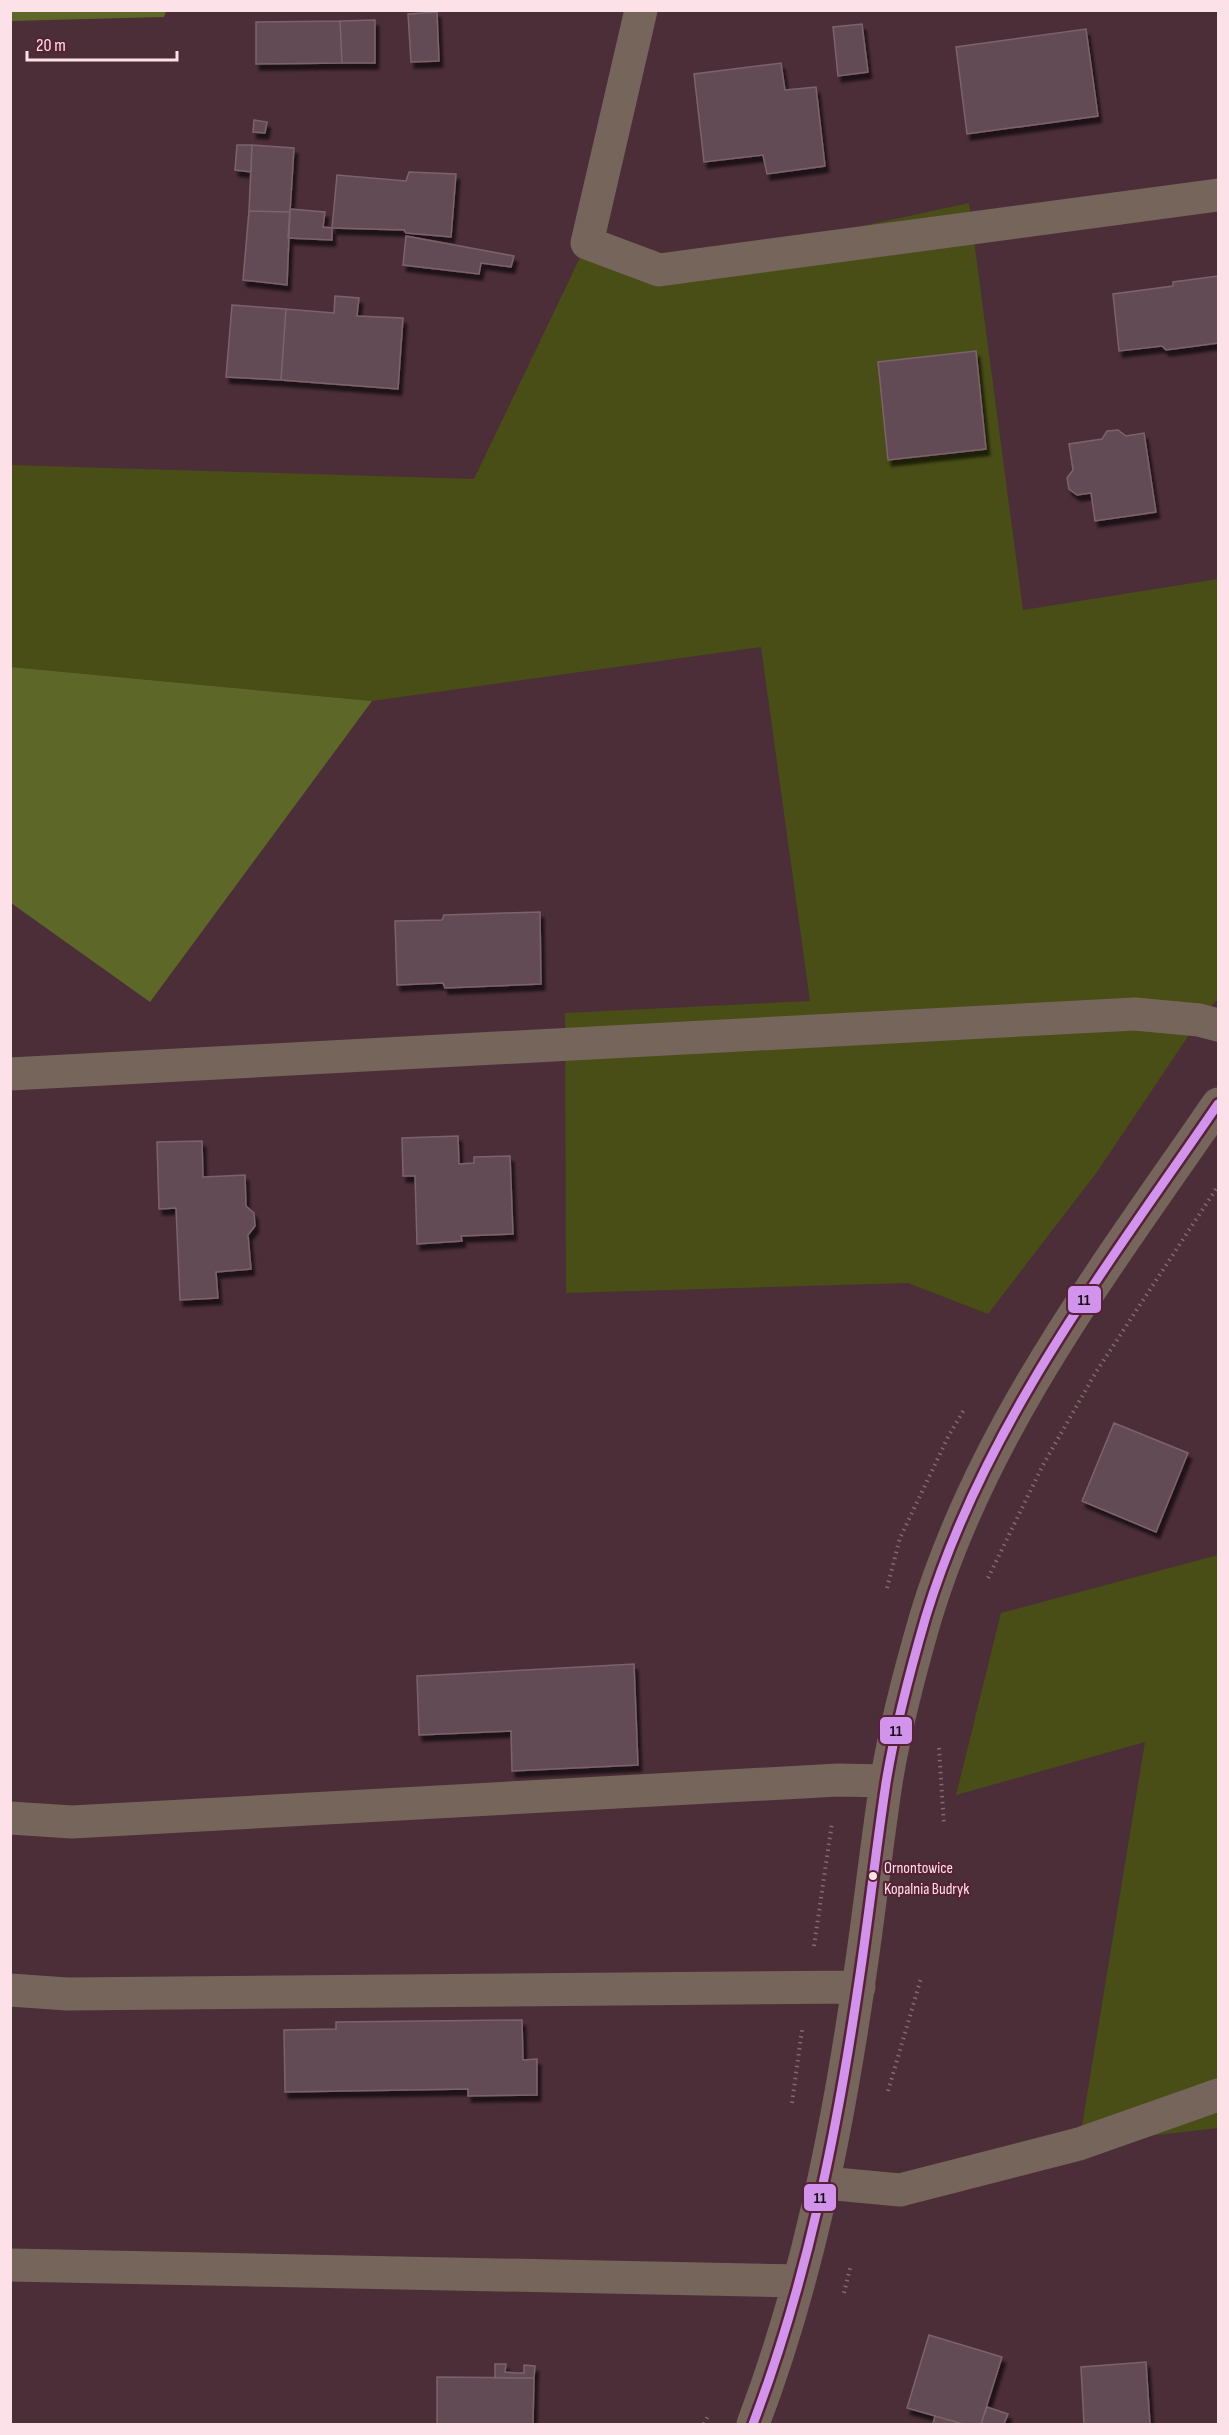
<svg xmlns="http://www.w3.org/2000/svg" width="1229" height="2435" viewBox="0 0 1229 2435" font-family="'Sofia Sans Condensed',sans-serif">
<style>
.green{fill:#484e15}
.forest{fill:#5d6727}
.building{fill:#644b54;stroke:#7c636b;stroke-width:1.5;filter:url(#shadow)}
.lines{fill:none;stroke-linecap:round;stroke-linejoin:round}
.path{stroke:#7e6d69;stroke-width:4;stroke-dasharray:1.5 4.5;stroke-linecap:butt}
.minor{stroke:#76655b;stroke-width:33}
.bus-1-casing{stroke:#572235;stroke-width:14}
.bus-1{stroke:#d193ec;stroke-width:9}
.bus-dot{fill:#fde1e8;stroke:#572235;stroke-width:2}
.labels{text-anchor:middle;stroke-width:4.5;stroke-linejoin:round;paint-order:stroke}
.bus-label{font-size:16px;fill:#fde1e8;stroke:#572235;text-anchor:start}
.line-badge{stroke:#572235;stroke-width:2}
.pale-badge-label{font-size:16px;text-anchor:middle;font-weight:bold;fill:#111}
</style>
<defs>
<filter id="shadow"><feDropShadow dx="3.5" dy="6" stdDeviation="1.5" flood-color="#0009"/></filter>
</defs>
<rect width="100%" height="100%" fill="#4b2e38"/>
<!-- green -->
<path class="green" d="M969,203L1023,610L1218,579V999L1199,1020L1097,1172L988,1314L908,1283L566,1293L565,1013L810,1001L761,647L372,701L11,667V465L474,479L587,243L659,270Z
M1218,1555V2128L1079,2144L1145,1742L956,1795L1001,1613Z"/>
<!-- forest -->
<path class="forest" d="M10,11L11,10L166,11L164,17L11,21Z
M11,667L372,701L150,1002L11,903Z"/>
<!-- building -->
<path class="building" d="M437,12L439,61L411,62L408,14Z
M375,20V63H342L340,21Z
M340,21L342,63L256,64V22Z
M862,24L868,72L838,76L833,27Z
M1086,29L1098,116L967,134L956,47Z
M781,63L785,90L816,87L825,166L767,174L763,155L704,162L694,74Z
M254,120L267,122L265,133L253,132Z
M237,145H252L251,172L235,170Z
M252,145L294,148L290,212L249,211Z
M409,172L456,174L451,237L406,233L404,230L332,228L337,175L406,181Z
M290,209L325,212L323,227L332,228V240L288,238Z
M249,211L290,212L287,285L243,280Z
M406,236L514,256L511,267L481,263L479,274L403,265Z
M1218,276V343L1166,350L1162,346L1119,351L1113,294L1173,286V282Z
M335,296L359,298L357,316L403,318L398,389L281,380L286,309L334,313Z
M232,305L286,309L281,380L226,377Z
M976,351L986,449L888,460L878,362Z
M1118,430L1126,436L1144,433L1156,512L1095,521L1091,493L1077,495L1069,489L1067,478L1073,470L1069,444L1102,439L1107,431Z
M540,912L541,984L445,988L443,983L397,985L395,921L442,920L444,915Z
M458,1136L459,1164L474,1163V1157L510,1156L513,1234L461,1236L462,1241L417,1244L415,1176H403L402,1138Z
M202,1141L203,1177L245,1175L246,1206L254,1213L255,1226L248,1235L251,1269L216,1272L218,1298L180,1300L176,1208L159,1209L157,1142Z
M1114,1423L1188,1453L1156,1532L1082,1501Z
M634,1664L638,1765L512,1771L511,1731L419,1735L417,1676Z
M522,2020L523,2060L537,2059V2095L468,2096V2089L285,2092L284,2030L336,2029V2022Z
M929,2335L1002,2357L981,2424H963L907,2408Z
M1146,2362L1150,2424H1084L1081,2367Z
M495,2364H506L505,2372L516,2373H524V2365L535,2366L534,2378H495Z
M437,2377L534,2378L533,2424H437Z
M987,2407L1008,2414L1004,2424H981Z
M935,2416L963,2424H933Z"/>
<g class="lines">
<!-- path -->
<path class="path" d="M988,1578L1043,1465L1096,1372L1218,1186
M887,1588L900,1538L948,1437L965,1408
M939,1748L944,1825
M814,1946L832,1823
M888,2091L921,1978
M792,2103L802,2030
M844,2293L850,2268
M704,2424L709,2414"/>
<!-- minor -->
<path class="minor" d="M641,10L587,243L659,270L1218,195
M10,1074L1135,1014L1199,1020L1218,1025
M10,1818L72,1822L838,1780L886,1781
M10,1990L67,1994L859,1987
M825,2183L900,2190L1079,2144L1218,2095
M10,2265L799,2281
M753,2424C807,2282 837,2132 859,1981C869,1915 876,1849 886,1783C895,1727 910,1671 926,1616C984,1426 1107,1266 1218,1104"/>
<!-- bus-1 casing -->
<g class="bus-1-casing">
<path id="bus-1" d="M753,2424C807,2282 837,2132 859,1981C869,1915 876,1849 886,1783C895,1727 910,1671 926,1616C984,1426 1107,1266 1218,1104"/>
</g>
<!-- bus-1 -->
<use href="#bus-1" class="bus-1"/>
</g>
<!-- markers -->
<circle class="bus-dot" cx="873" cy="1876" r="5"/>
<g class="labels">
<!-- bus labels -->
<g class="bus-label">
<text x="884" y="1873">Ornontowice<tspan x="884" dy="21">Kopalnia Budryk</tspan></text>
</g>
</g>
<g class="line-badge">
<rect x="1067" y="1285" width="35" height="29" rx="6" fill="#d193ec"/>
<rect x="879" y="1716" width="34" height="29" rx="6" fill="#d193ec"/>
<rect x="803" y="2183" width="34" height="29" rx="6" fill="#d193ec"/>
</g>
<g class="pale-badge-label">
<text x="1084" y="1305">11</text>
<text x="896" y="1736">11</text>
<text x="820" y="2203">11</text>
</g>
<!-- border -->
<rect width="1229" height="2435" fill="none" stroke="#fde1e8" stroke-width="24"/>
<!-- scale -->
<path d="M27 51v9h150v-9" fill="none" stroke="#fde1e8" stroke-width="3"/>
<text x="36" y="51" font-size="18" fill="#fde1e8" stroke="#572235" stroke-width="4.5" paint-order="stroke">20 m</text>
</svg>
